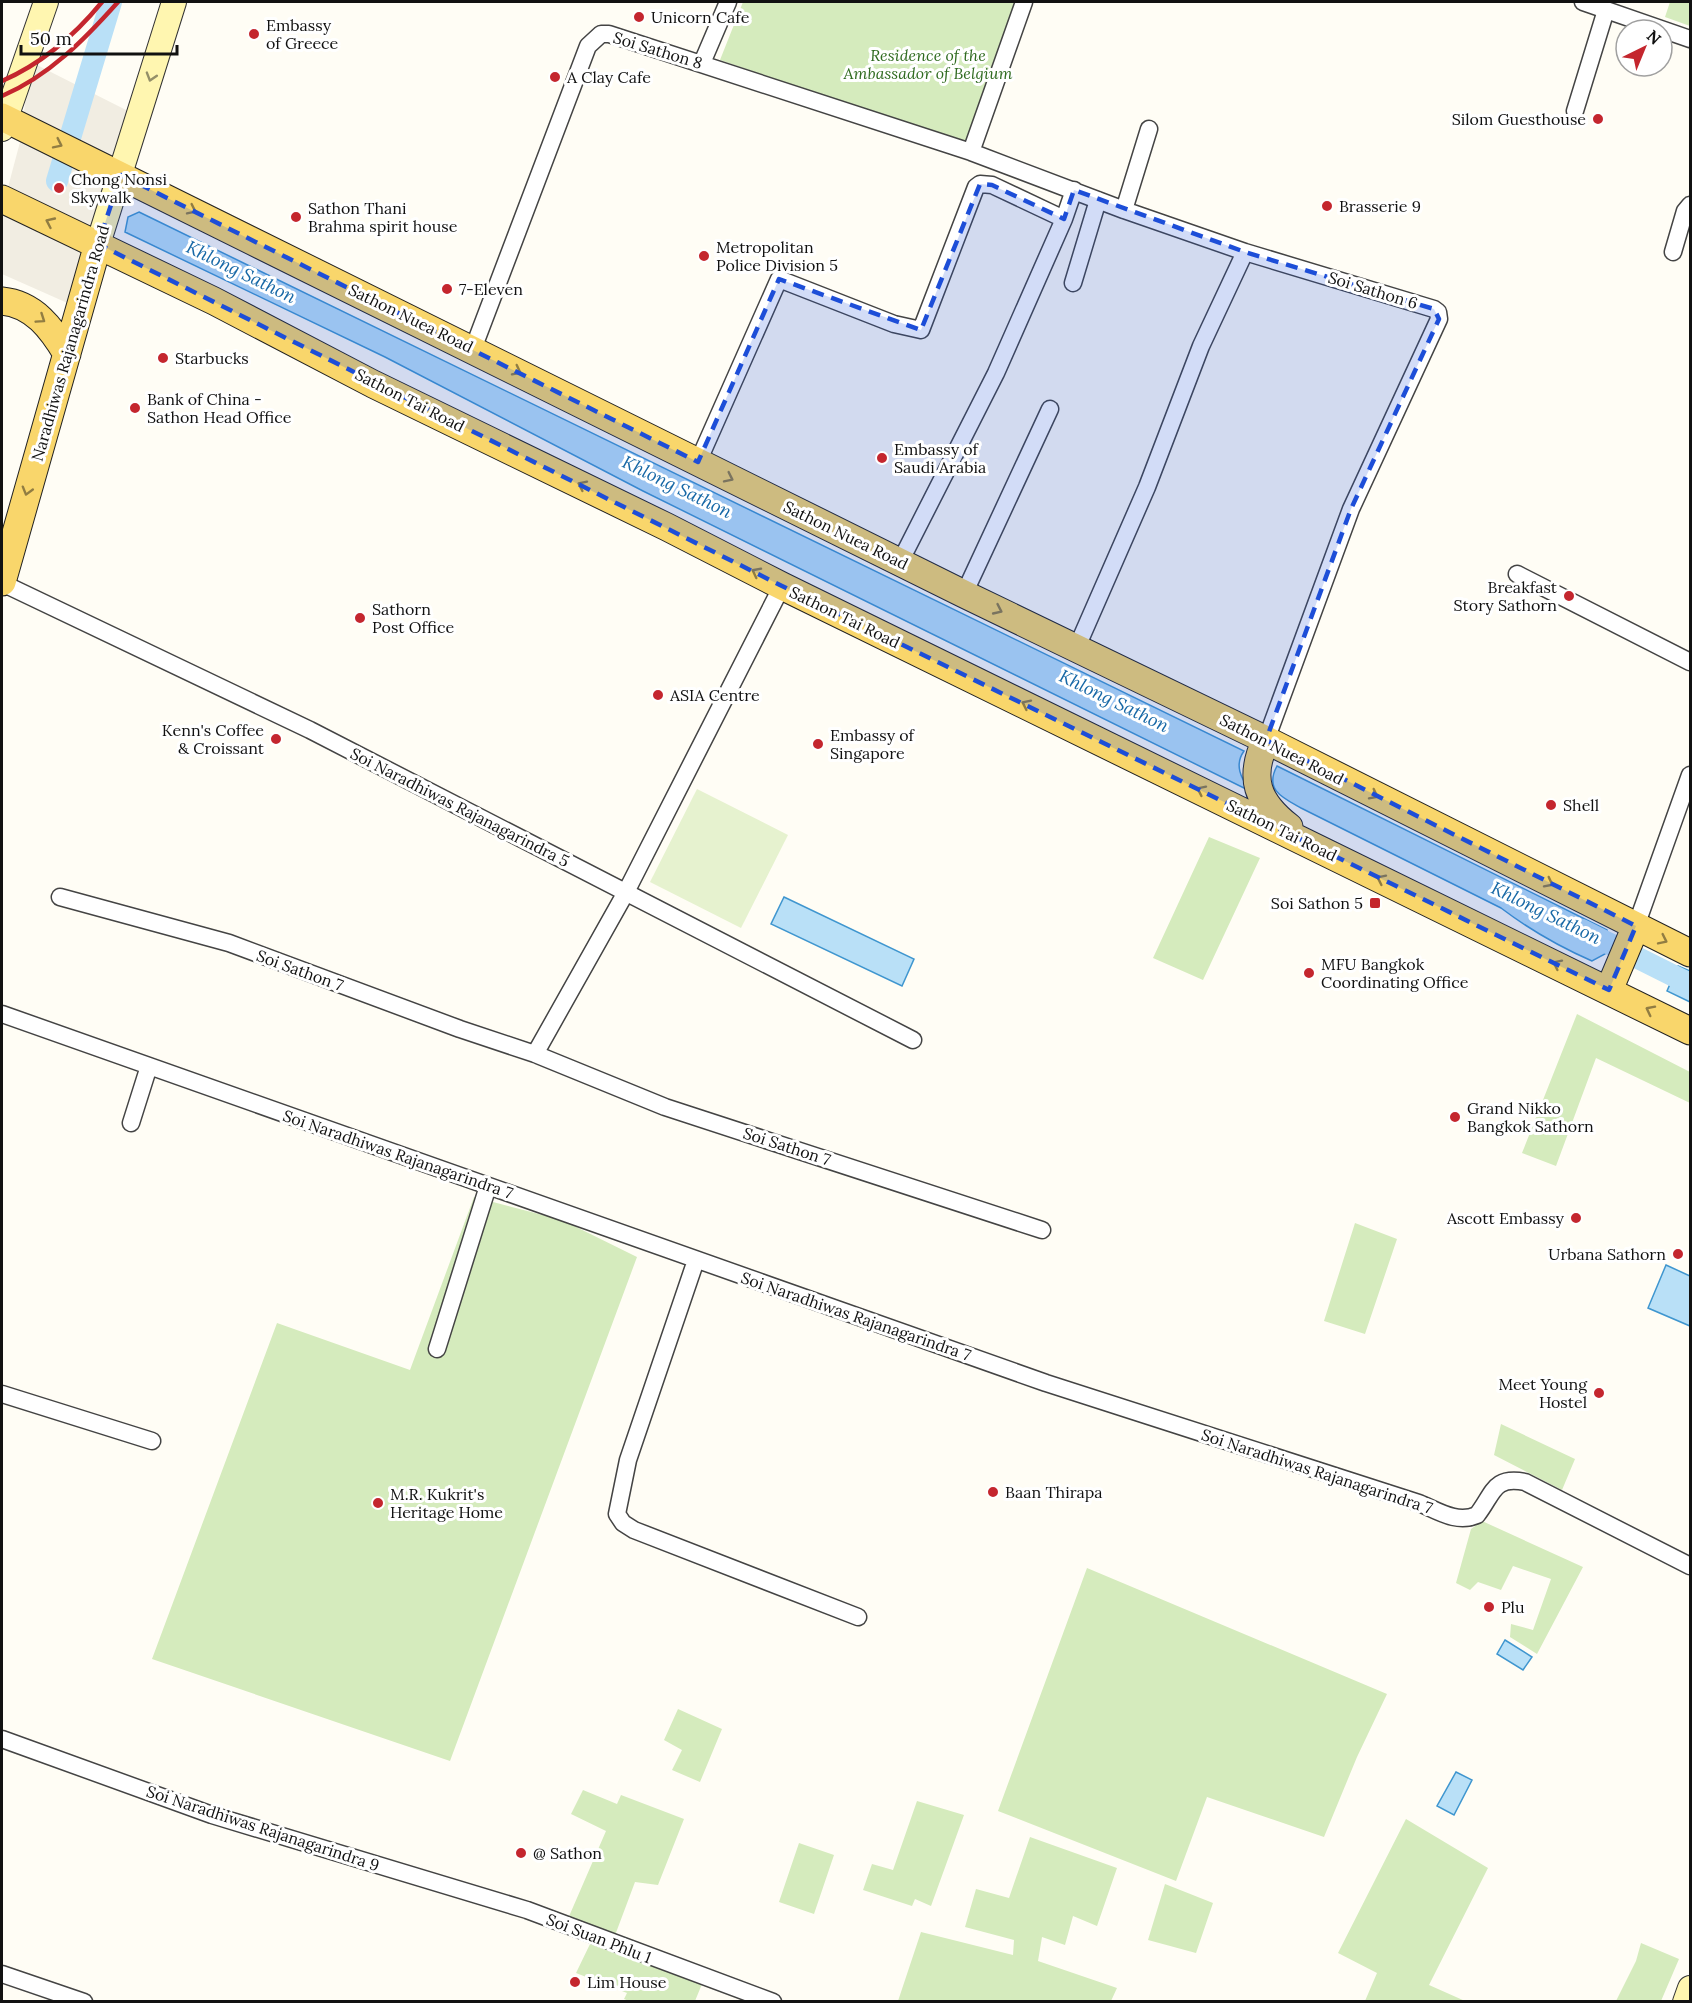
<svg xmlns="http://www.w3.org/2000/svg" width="1692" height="2003" viewBox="0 0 1692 2003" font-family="Lora,serif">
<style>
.green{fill:#d5ebbd}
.pitch{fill:#e6f2cf}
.plaza{fill:#f1ede2}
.water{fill:#b9e0f7;stroke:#3f96cf;stroke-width:1.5}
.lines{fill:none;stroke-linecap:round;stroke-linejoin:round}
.canal{stroke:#b9e0f7;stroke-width:22}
.minor-casing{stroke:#444;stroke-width:19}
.secondary-casing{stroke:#333;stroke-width:26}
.primary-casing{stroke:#222;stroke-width:29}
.minor{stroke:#fff;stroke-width:16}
.secondary{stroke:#fff6b0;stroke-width:24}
.primary{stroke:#f9d66b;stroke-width:27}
.rail{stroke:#c4262e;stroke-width:4.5}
.oneway{stroke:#948f68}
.oneway2{stroke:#917d42}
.marked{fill:#1d4ed8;fill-opacity:0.2;stroke:#1d4ed8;stroke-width:4.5;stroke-dasharray:12 8;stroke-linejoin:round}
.poi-dot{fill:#c4262e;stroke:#fff;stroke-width:2}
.labels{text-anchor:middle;stroke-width:6;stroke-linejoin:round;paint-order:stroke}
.poi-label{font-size:16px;fill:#111;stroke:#fff;text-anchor:start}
.street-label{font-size:16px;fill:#111;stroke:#fff}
.park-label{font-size:16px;font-style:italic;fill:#2f6b1f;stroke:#fff}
.water-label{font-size:18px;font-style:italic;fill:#1768a6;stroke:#fff}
</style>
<rect width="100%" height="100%" fill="#fffdf5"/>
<!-- green -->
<path class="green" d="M743,2H1015L968,145L720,60Z
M1670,2H1690V26L1665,17Z
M1209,837L1260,858L1203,980L1153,958Z
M1577,1014L1690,1072V1103L1596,1058L1556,1166L1522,1153Z
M474,1197L562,1220L637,1257L450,1761L152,1659L277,1323L410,1370Z
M1355,1223L1397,1239L1365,1334L1324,1321Z
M1501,1424L1575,1459L1562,1490L1494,1455Z
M1482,1521L1583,1567L1537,1654L1510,1637L1511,1624L1533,1630L1551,1579L1513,1566L1501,1590L1478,1582L1470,1590L1456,1583L1471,1529Z
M1087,1568L1387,1694L1357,1757L1324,1837L1207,1797L1176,1881L998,1811Z
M678,1709L722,1729L700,1782L672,1770L682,1750L664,1740Z
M583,1790L617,1804L621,1795L684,1819L658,1885L635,1882L614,1938L567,1921L606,1831L571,1814Z
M917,1801L964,1815L931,1906L915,1899L912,1906L863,1890L872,1864L893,1870Z
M1406,1819L1488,1868L1429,1985L1465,2001H1365L1377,1973L1338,1953Z
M1030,1837L1117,1868L1097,1926L1073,1916L1065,1945L1042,1937L1038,1961L1117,1988L1111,2001H898L921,1932L1013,1955L1014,1940L965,1927L976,1889L1009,1898Z
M799,1843L834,1855L814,1914L779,1902Z
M1165,1884L1213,1903L1196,1953L1148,1940Z
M591,1942L702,1984L695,2001H629L624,1999L627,1993L576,1973Z
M1641,1943L1679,1959L1661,2001H1616L1636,1961Z"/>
<!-- pitch -->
<path class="pitch" d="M697,789L788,835L741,928L650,882Z"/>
<!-- plaza -->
<path class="plaza" d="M35,64L132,113L90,313L2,274V210L20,142L28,80Z"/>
<!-- water -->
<path class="water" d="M139,212L1244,751C1234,765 1241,778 1250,791L643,491L385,357L125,232L128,217Z
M1277,766L1607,930L1609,948L1605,954L1592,961C1560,947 1530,930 1501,908L1301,808C1283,798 1264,790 1277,766Z
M784,897L914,959L902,986L771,924Z
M1678,966L1690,971V1002L1667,991Z
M1666,1265L1690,1276V1326L1648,1308Z
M1505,1640L1532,1657L1523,1670L1497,1654Z
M1456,1772L1472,1780L1454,1815L1437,1806Z"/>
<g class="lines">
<!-- canal -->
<path class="canal" d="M57,181L111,2
M1582,930L1690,984"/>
<!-- minor casing -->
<g class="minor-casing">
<path id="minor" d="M1583,2L1690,39
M702,63L728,2
M1575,111L1606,10
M971,152L1024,2
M1124,210L1149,129
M1673,252L1685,211L1690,205
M1073,283L1098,200
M473,349L588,46L601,34H609L971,152L1124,210L1245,252L1434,309L1438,312L1439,319L1351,509L1266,740
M698,462L779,279L894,324L921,330L976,187L980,184L992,185L1064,219
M900,562L996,373L1064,219L1074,190
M1517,574L1690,662
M2,583L310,730L913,1040
M964,594L1050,409
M1077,647L1147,487L1201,346L1245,252
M60,897L229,943L460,1029L535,1054L665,1107L1042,1230
M1636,926L1690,775
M2,1014L1046,1383L1419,1503C1438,1511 1457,1524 1477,1515C1494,1493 1493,1476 1525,1482L1690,1566
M535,1054L625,894L782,586
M131,1123L149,1066
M696,1260L628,1460L617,1514L623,1523L634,1530L858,1617
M437,1349L488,1186
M2,1394L152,1441
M2,1739L212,1815L527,1910L773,2002
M2,1974L84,2002"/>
</g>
<!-- secondary casing -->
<g class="secondary-casing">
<path id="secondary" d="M2,129L46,2
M98,244L174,2
M1685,2002L1690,1988"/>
</g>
<!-- primary casing -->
<g class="primary-casing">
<path id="primary" d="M2,117L964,594L1266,740L1690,953
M2,199L214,301L373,384L667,527L782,586L1690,1031
M2,301C34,304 52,329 67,354
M2,582L98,244
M1266,740C1248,778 1257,802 1289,827
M1609,990L1636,926"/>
</g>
<!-- minor -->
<use href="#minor" class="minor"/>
<!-- secondary -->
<use href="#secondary" class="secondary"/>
<!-- primary -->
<use href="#primary" class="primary"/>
<!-- rail -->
<path class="rail" d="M2,81C41,64 75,35 102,2
M2,96C49,76 85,39 118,2"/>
</g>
<!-- one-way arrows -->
<defs><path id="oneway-chevron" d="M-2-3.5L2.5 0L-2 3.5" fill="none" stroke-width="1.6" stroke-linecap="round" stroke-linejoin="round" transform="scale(1.5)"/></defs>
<use class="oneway" href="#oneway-chevron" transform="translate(151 77) rotate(107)"/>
<g class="oneway2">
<use href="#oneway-chevron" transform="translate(58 144) rotate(26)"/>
<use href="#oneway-chevron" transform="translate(192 210) rotate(26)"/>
<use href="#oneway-chevron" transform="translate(50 222) rotate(-155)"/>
<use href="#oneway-chevron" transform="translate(41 319) rotate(34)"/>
<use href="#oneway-chevron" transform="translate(517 371) rotate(27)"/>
<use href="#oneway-chevron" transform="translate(729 478) rotate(26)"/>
<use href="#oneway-chevron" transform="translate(582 485) rotate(-154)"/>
<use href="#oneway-chevron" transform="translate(27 491) rotate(106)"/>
<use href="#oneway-chevron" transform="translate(756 572) rotate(-153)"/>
<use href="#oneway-chevron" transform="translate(998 610) rotate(25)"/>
<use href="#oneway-chevron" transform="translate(1026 704) rotate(-154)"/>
<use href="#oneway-chevron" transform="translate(1201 790) rotate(-154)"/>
<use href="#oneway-chevron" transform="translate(1374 795) rotate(27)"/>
<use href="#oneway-chevron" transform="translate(1381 879) rotate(-154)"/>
<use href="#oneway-chevron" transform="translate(1549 883) rotate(27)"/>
<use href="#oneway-chevron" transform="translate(1663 940) rotate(26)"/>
<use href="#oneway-chevron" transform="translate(1557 964) rotate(-154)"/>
<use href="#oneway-chevron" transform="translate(1650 1010) rotate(-153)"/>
</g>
<!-- marked area -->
<path class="marked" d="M121,175L698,462L779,279L921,330L980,184L992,185L1064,219L1074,190L1245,252L1434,309L1439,319L1351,509L1266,740L1636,926L1609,990L782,586L98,244Z"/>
<!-- markers -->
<g class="poi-dot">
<circle cx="639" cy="17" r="6"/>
<circle cx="254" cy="34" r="6"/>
<circle cx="555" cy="77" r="6"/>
<circle cx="1598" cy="119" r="6"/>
<circle cx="59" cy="188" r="6"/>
<circle cx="1327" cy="206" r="6"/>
<circle cx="296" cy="217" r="6"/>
<circle cx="704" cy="256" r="6"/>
<circle cx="447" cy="289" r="6"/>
<circle cx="163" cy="358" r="6"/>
<circle cx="135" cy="408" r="6"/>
<circle cx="882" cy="458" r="6"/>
<circle cx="1569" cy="596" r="6"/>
<circle cx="360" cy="618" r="6"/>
<circle cx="658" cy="695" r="6"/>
<circle cx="276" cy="739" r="6"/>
<circle cx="818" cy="744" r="6"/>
<circle cx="1551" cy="805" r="6"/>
<rect x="1369" y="897" width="12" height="12" rx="3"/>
<circle cx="1309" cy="973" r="6"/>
<circle cx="1455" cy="1117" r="6"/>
<circle cx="1576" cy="1218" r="6"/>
<circle cx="1678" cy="1254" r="6"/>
<circle cx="1599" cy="1393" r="6"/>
<circle cx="993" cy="1492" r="6"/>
<circle cx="378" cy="1503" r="6"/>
<circle cx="1489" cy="1607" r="6"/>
<circle cx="521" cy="1853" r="6"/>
<circle cx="575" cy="1982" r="6"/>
</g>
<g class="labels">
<!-- poi labels -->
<g class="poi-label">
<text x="651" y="23">Unicorn Cafe</text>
<text x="266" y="31">Embassy<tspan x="266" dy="18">of Greece</tspan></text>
<text x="567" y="83">A Clay Cafe</text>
<text x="1586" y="125" text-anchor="end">Silom Guesthouse</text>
<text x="71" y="185">Chong Nonsi<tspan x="71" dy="18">Skywalk</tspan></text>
<text x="1339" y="212">Brasserie 9</text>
<text x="308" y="214">Sathon Thani<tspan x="308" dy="18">Brahma spirit house</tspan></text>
<text x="716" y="253">Metropolitan<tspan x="716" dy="18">Police Division 5</tspan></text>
<text x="459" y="295">7-Eleven</text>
<text x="175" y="364">Starbucks</text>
<text x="147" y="405">Bank of China -<tspan x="147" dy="18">Sathon Head Office</tspan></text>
<text x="894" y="455">Embassy of<tspan x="894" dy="18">Saudi Arabia</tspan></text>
<text x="1557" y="593" text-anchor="end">Breakfast<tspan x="1557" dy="18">Story Sathorn</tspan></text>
<text x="372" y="615">Sathorn<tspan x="372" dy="18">Post Office</tspan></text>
<text x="670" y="701">ASIA Centre</text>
<text x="264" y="736" text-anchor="end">Kenn's Coffee<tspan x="264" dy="18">&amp; Croissant</tspan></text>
<text x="830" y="741">Embassy of<tspan x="830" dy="18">Singapore</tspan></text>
<text x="1563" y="811">Shell</text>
<text x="1363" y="909" text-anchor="end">Soi Sathon 5</text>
<text x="1321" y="970">MFU Bangkok<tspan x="1321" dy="18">Coordinating Office</tspan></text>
<text x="1467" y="1114">Grand Nikko<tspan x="1467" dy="18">Bangkok Sathorn</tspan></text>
<text x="1564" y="1224" text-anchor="end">Ascott Embassy</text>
<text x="1666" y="1260" text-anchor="end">Urbana Sathorn</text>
<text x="1587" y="1390" text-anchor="end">Meet Young<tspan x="1587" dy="18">Hostel</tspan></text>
<text x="1005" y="1498">Baan Thirapa</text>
<text x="390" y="1500">M.R. Kukrit's<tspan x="390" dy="18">Heritage Home</tspan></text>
<text x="1501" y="1613">Plu</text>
<text x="533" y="1859">@ Sathon</text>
<text x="587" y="1988">Lim House</text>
</g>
<!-- street labels -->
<g class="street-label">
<text transform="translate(658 50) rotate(17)" y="6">Soi Sathon 8</text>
<text transform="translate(1373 290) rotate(17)" y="6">Soi Sathon 6</text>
<text transform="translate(411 318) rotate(26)" y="6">Sathon Nuea Road</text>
<text transform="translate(70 343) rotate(-74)" y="6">Naradhiwas Rajanagarindra Road</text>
<text transform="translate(410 400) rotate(27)" y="6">Sathon Tai Road</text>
<text transform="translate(846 535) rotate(26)" y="6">Sathon Nuea Road</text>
<text transform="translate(845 617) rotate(26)" y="6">Sathon Tai Road</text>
<text transform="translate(1282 749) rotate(27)" y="6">Sathon Nuea Road</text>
<text transform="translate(460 807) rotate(27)" y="6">Soi Naradhiwas Rajanagarindra 5</text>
<text transform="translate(1282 830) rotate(26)" y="6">Sathon Tai Road</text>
<text transform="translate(300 970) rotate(20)" y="6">Soi Sathon 7</text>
<text transform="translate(787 1146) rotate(18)" y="6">Soi Sathon 7</text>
<text transform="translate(398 1154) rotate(19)" y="6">Soi Naradhiwas Rajanagarindra 7</text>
<text transform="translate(856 1316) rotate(19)" y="6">Soi Naradhiwas Rajanagarindra 7</text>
<text transform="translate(1317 1471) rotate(18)" y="6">Soi Naradhiwas Rajanagarindra 7</text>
<text transform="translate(263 1828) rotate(18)" y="6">Soi Naradhiwas Rajanagarindra 9</text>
<text transform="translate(599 1938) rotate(21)" y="6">Soi Suan Phlu 1</text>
</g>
<!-- park labels -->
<g class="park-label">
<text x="928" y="61">Residence of the<tspan x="928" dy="18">Ambassador of Belgium</tspan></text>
</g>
<!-- water labels -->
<g class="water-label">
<text transform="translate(241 272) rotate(26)" y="6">Khlong Sathon</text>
<text transform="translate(677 487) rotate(26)" y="6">Khlong Sathon</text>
<text transform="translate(1114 701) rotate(26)" y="6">Khlong Sathon</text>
<text transform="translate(1546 913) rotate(26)" y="6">Khlong Sathon</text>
</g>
</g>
<!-- border -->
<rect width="1692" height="2003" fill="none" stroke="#111111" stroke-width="6"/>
<!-- north arrow -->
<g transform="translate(1644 48) rotate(43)"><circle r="28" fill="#ffffff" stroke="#a0a0a0" stroke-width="1.5"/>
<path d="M0-4.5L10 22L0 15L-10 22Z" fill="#c4262e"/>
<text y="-9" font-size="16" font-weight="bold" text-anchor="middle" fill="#111111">N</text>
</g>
<!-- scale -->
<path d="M21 45v9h156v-9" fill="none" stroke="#111111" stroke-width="3"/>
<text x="30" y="45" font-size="18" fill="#111111" stroke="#ffffff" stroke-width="4.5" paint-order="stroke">50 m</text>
</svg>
